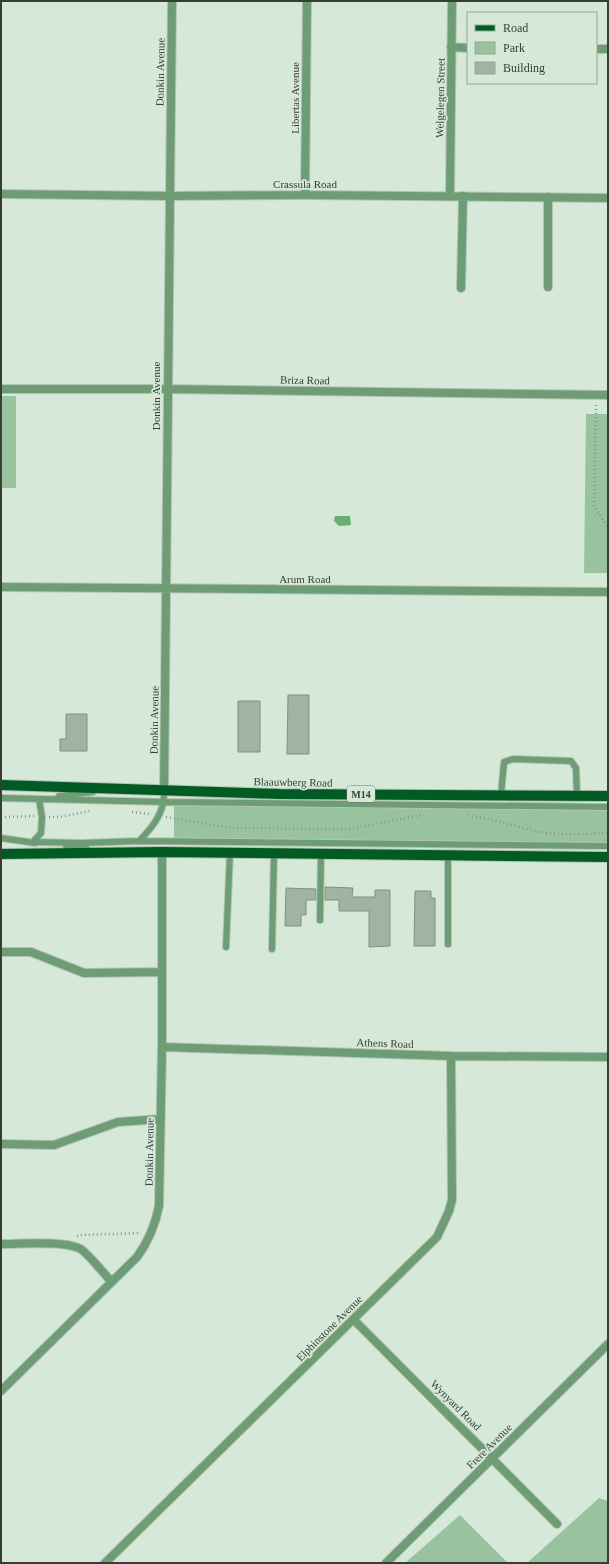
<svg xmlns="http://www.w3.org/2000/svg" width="609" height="1564" viewBox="0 0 609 1564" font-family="Georgia,serif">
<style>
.green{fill:#99c39f}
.water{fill:#67ad74}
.building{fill:#a1b3a3;stroke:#809182}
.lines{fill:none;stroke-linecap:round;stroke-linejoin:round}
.lane-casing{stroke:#b3c3b5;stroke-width:8}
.street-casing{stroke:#b3c3b5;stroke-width:10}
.primary-casing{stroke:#b3c3b5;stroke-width:12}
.path{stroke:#89968a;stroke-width:2.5;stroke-dasharray:1 3;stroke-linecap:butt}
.lane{stroke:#6e9c75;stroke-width:6}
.street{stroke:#6e9c75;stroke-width:8}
.primary{stroke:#025b24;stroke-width:10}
.labels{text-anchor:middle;stroke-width:3.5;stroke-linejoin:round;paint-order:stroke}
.shield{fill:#d6e9d8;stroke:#677168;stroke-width:1}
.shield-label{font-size:10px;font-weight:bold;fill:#373e38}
.street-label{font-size:11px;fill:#373e38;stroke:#d6e9d8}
</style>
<rect width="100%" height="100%" fill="#d6e9d8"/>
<!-- green -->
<path class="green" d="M1,396H16V488H1Z
M586,414H608V573H584Z
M174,802L608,809V846L174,842Z
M599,1498L608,1501V1563H527Z
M460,1515L508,1563H405Z"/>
<!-- water -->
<path class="water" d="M335,516H350L351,525L339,526L334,521Z"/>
<!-- building -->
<path class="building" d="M288,695H309V754H287Z
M238,701H260V752H238Z
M66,714H87V751H60V739H66Z
M325,887L353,888L352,897H375V890H390V946L369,947V911H339V900H325Z
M286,888L316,889V900H306V915H301V926H285Z
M415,891H431V898H435V946H414Z"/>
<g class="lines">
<!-- lane casing -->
<g class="lane-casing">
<path id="lane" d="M501,795L504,762L513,759L571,761L576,768L577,796
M59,796L93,792
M1,798L165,802L608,807
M1,838L35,843
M139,841C153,827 165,812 164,791
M33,842L82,843L139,841L608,846
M33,842L41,833L42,817L39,799
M66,846L87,849
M320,920L321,853
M448,944V855
M226,947L230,852
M272,949L274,853"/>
</g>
<!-- street casing -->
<g class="street-casing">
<path id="street" d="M451,47L468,48
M596,49H608
M1,194L169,196L305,195L608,198
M305,195L307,1
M450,196L452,1
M548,287V197
M461,288L463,196
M1,389H167L608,395
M1,587L608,592
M164,791L172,1
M1,952H31L84,973L162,972
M162,1047L451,1056L608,1057
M1,1144L54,1145L118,1122L161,1119
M1,1244C20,1244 68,1240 82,1250C93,1259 102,1272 112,1282
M354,1320L557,1524
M1,1391L137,1257C149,1241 155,1226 159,1206L162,1047V852
M105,1563L437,1237L449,1211L452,1200L451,1056
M386,1563L608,1344"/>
</g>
<!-- primary casing -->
<g class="primary-casing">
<path id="primary" d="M1,785L280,794L608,796
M1,854L162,852L608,857"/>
</g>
<!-- path -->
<path class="path" d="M596,405L594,506L608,528
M132,812L149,814
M468,816C489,817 510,825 531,830C555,836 583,834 608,833
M1,817L34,816
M49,817H59L90,811
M166,817L231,828L349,829L421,815
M77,1236L80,1235L141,1233"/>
<!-- lane -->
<use href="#lane" class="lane"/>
<!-- street -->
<use href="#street" class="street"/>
<!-- primary -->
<use href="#primary" class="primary"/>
</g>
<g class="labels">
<!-- shield labels -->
<rect class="shield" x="347" y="786" width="28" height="16" rx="3"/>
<g class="shield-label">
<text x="361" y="798">M14</text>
</g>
<!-- street labels -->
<g class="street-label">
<text transform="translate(160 72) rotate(-89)" y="4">Donkin Avenue</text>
<text transform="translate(295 98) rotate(-90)" y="4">Libertas Avenue</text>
<text transform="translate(440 98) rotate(-89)" y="4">Welgelegen Street</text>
<text x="305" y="188">Crassula Road</text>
<text transform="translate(305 380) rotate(1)" y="4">Briza Road</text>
<text transform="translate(156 396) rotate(-90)" y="4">Donkin Avenue</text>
<text x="305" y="583">Arum Road</text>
<text transform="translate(154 720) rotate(-89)" y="4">Donkin Avenue</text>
<text transform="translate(293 782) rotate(1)" y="4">Blaauwberg Road</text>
<text transform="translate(385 1043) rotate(2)" y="4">Athens Road</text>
<text transform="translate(149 1152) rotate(-89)" y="4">Donkin Avenue</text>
<text transform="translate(329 1328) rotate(-45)" y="4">Elphinstone Avenue</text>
<text transform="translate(456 1405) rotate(45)" y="4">Wynyard Road</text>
<text transform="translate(489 1446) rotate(-45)" y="4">Frere Avenue</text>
</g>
</g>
<!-- border -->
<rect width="609" height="1564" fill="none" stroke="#373e38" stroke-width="4"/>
<!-- legend -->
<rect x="467" y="12" width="130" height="72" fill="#d6e9d8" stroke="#96a598"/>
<rect x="475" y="25" width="20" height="6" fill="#025b24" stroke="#96a598"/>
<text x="503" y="32" font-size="12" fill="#373e38">Road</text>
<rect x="475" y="42" width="20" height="12" fill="#99c39f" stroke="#96a598"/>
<text x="503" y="52" font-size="12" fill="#373e38">Park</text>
<rect x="475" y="62" width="20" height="12" fill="#a1b3a3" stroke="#96a598"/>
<text x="503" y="72" font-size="12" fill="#373e38">Building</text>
</svg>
